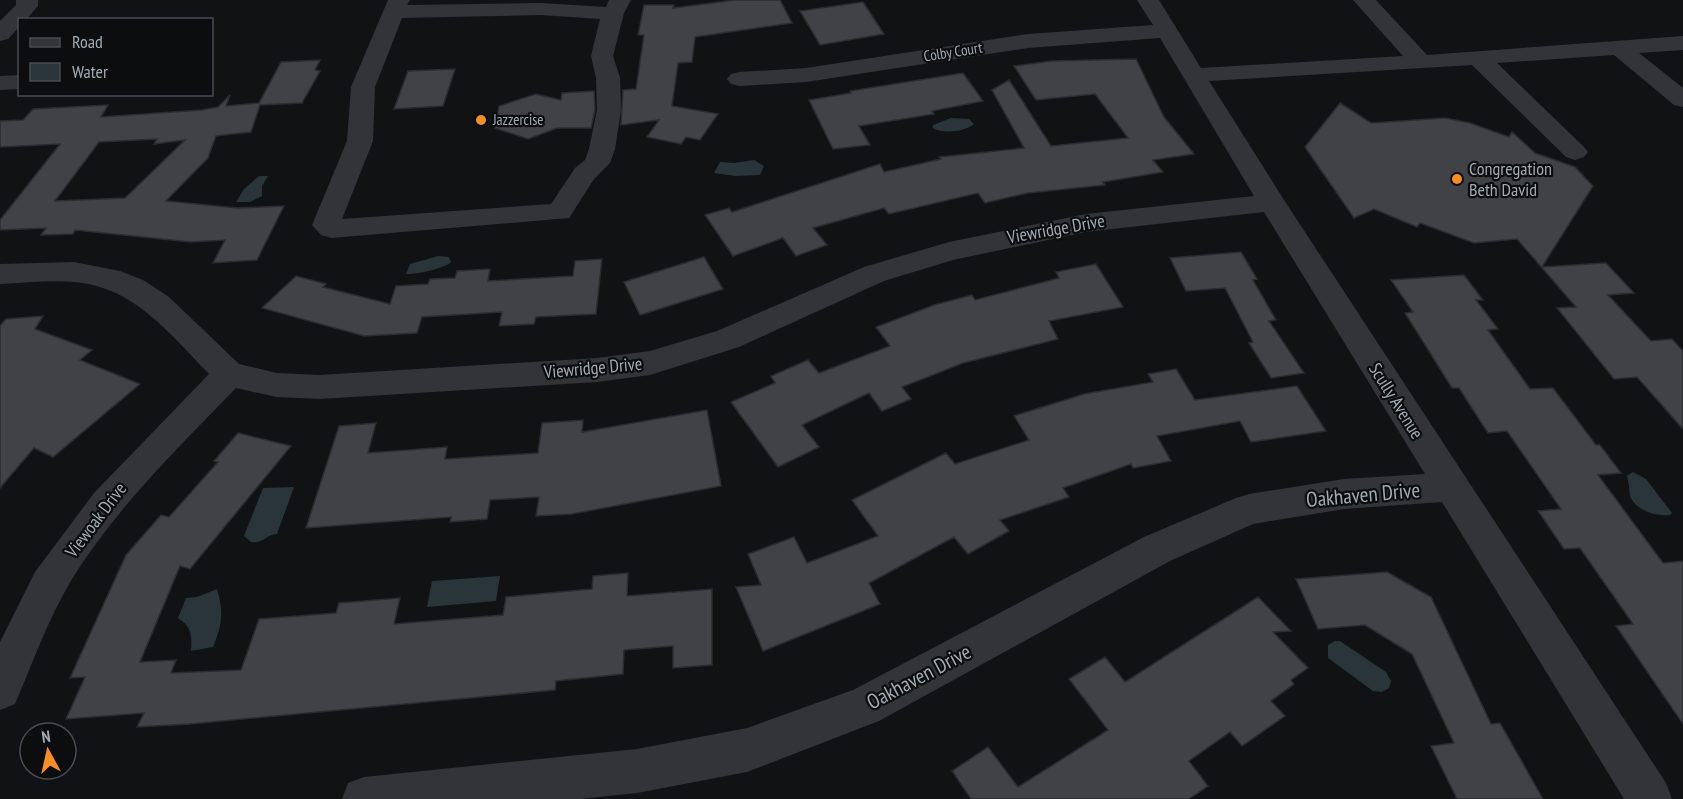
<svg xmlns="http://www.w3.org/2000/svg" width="1683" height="799" viewBox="0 0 1683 799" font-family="'PT Sans Narrow',sans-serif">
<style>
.water{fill:#293539}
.building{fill:#404246;stroke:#2b2c2f;stroke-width:1.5;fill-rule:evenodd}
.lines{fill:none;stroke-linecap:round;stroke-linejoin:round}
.minor{fill:#323438;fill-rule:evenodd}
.poi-dot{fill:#f88d24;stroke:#0c0d0e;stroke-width:2}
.labels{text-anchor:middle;stroke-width:4.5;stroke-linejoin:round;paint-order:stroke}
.far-street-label{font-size:15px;fill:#a2abb4;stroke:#0c0d0e}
.far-poi-label{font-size:15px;fill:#a2abb4;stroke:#0c0d0e;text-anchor:start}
.poi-label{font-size:18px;fill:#a2abb4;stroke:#0c0d0e;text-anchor:start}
.street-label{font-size:18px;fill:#a2abb4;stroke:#0c0d0e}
.near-street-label{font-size:21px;fill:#a2abb4;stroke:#0c0d0e}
</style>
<rect width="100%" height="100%" fill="#111213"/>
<!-- water -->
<path class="water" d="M951,118L969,119L974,124C965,132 942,134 933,128V125Z
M754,160L764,166L760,175L735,176L714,173L720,162L734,163Z
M259,176H268L262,186V196L250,202H236L244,189Z
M438,256L449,257L451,262C446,268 415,275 406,274L410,264Z
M1633,472L1646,479L1672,513L1670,515C1657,517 1634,510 1630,495C1629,489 1629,482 1627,476Z
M294,487L277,534C267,534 263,544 251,542L244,536L263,488Z
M500,576L496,601L427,607L432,581Z
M217,589C224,612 222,625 213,647L191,651C192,636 192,627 178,618L186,598L197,597Z
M1335,641H1340L1386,672L1391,681L1389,688L1382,692L1373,691L1328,658V645Z"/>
<!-- building -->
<path class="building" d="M735,0H780L792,23L695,37L692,62L678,63L672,106L718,114L700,140L686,137L681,144L647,137L659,120L621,125L623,90L636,89L644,35H638L644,5H674L673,8Z
M863,2L884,34L820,45L800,11Z
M1136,59L1164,117L1194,154L1153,160L1163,172L1103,182L1105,185L1028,193L985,203L978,193L889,214L884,208L813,228L827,245L796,256L783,238L733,256L705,215L729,208L732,212L880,164L884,172L941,159L939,157L1024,148L992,90L1009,80L1051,146L1128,138L1095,94L1036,100L1014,66L1052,61Z
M320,60L315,70L320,71L302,103L260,105L251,132L216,136L208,158L166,201L237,208L284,206L257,260L213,263L225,240L191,242L75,230L73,234L41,235L46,228L0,230V220L60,144L0,147V121L23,120L33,109L108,105L101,117L202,110L218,107L230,95L226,106L259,103L281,62ZM157,139L154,144L185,140L125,198L55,201L99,142Z
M455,69L443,106L394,109L408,71Z
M963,73L983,101L932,111L934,114L859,126L870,145L833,149L809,100L851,93L850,91Z
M594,91L595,110L591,128H557L528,139L495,128L499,106L536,94L561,100L562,93Z
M1340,103L1371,123L1445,118L1470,123L1509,137L1512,132L1535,153L1575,167L1593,186L1542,267L1606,263L1634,293L1608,295L1651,341L1672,339L1683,351V429L1637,377L1614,379L1557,308L1576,307L1517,239L1474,243L1420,223L1417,227L1374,209L1354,218L1305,147Z
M1241,252L1257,279L1253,280L1276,320L1269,321L1304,373L1271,378L1249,343L1253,342L1225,288L1186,291L1170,258Z
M704,257L723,289L640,315L624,282Z
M602,259L596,314L536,317L534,324L499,326L502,312L422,317L417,333L364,336L262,308L296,276L326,284L323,287L390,304L396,286L428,284L430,279L455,278L457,271L490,269L488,281L573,276L575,261Z
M1096,264L1123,307L1049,321L1058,339L963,363L902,387L911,399L882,411L869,393L802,425L819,447L778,467L731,402L775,383L771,376L808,360L819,373L890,346L876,327L934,305L972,295L975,300L1059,278L1056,272Z
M1464,275L1483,300H1476L1498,329L1488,330L1530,389L1553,388L1596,445H1600L1621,473L1598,475L1663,563L1683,561V724L1616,626L1633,624L1580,548L1564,549L1538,511L1561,509L1507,431L1488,433L1459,388H1452L1405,313L1413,312L1391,280Z
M43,316L35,329L92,350L80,360L140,384L53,457L34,448L0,488V326L6,319Z
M1176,369L1195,400L1297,386L1326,431L1251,442L1240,421L1157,436L1171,461L1133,468L1131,464L1063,488L1069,497L1000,520L1009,531L968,554L954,537L869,583L880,604L763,651L736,587L761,585L748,554L794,537L807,563L878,536L852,500L946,453L955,464L1029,440L1014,416L1084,394L1153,382L1148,374Z
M707,410L721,486L572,514L536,516L539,497L490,500L487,519L450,522L451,517L306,528L339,426L376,423L368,453L447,447L445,459L538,453L542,423L583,420L582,432Z
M238,433L291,446L190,569L180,566L140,662L176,660L171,673L241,670L259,619L336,613L339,603L400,598L394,624L503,615L506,597L592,589L593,576L628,573L627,596L712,589V665L673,668V646L624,650L623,674L556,681L555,690L190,724L137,727L144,713L66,719L85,677L70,678L126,555L161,515L169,517L218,462L214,461Z
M1387,572L1431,597L1491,724L1500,723L1543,799H1457L1431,746L1454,743L1412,654L1365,625L1318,629L1296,579Z
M1258,597L1291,631L1273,632L1308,668L1291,680L1294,684L1271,701L1285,716L1242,746L1230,732L1189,761L1208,786L1189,799H971L952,771L988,747L1018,787L1108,730L1069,679L1105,657L1125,682Z"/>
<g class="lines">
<!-- minor -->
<path class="minor" d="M16,0H38V6L26,20H20V26L8,39L0,41V21L16,5Z
M388,0H410L407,5L541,3L606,7L609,0H631L624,13L613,56L620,78L621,110L615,149L610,163L594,179L569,218L331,238L321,235L312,225L347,141L351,87ZM541,15L600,19L591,56L596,78L597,110L589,149L585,160L575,168L551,204L342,219L373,141L375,87L402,18Z
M1137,0H1159L1201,68L1403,56L1353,0H1376L1427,55L1683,36V50L1639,53L1683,88V107L1674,105L1614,55L1497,63L1584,147L1588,152L1584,157L1575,160L1566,157L1472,65L1209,81L1286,203L1666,783L1672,799H1624L1442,502L1344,509L1253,524L1170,561L879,721L747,772L637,793L580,799H342L348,783L364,777L637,749L747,728L853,690L1144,537L1236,498L1249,494L1344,479L1425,474L1264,212L1086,232L953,260L884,281L739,347L650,375L597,382L320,399L277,397L236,388C178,448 116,508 72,579C48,619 33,662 15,704L0,710V642L35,572L94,493L209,374C170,334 134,287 75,282C50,280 24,283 0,284V264L74,262L120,271L143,280L169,297L239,364L277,373L320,375L597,358L650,351L717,331L864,267L949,242L1086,214L1254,196L1160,38L1028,48L806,82L739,86L731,84L727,79L731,74L739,72L806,68L1028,34L1153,25Z
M20,75V89L0,90V76Z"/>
</g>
<!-- markers -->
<g class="poi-dot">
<circle cx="481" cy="120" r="6"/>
<circle cx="1457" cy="179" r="6"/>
</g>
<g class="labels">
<!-- far-street labels -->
<g class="far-street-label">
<text transform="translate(953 52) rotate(-9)" y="5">Colby Court</text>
</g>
<!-- far-poi labels -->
<g class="far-poi-label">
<text x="493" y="125">Jazzercise</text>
</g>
<!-- poi labels -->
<g class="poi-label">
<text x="1469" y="175">Congregation<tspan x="1469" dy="21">Beth David</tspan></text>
</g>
<!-- street labels -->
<g class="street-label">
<text transform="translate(1056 229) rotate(-10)" y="6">Viewridge Drive</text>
<text transform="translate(593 368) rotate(-5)" y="6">Viewridge Drive</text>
<text transform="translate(1396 401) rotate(58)" y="6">Scully Avenue</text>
<text transform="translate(96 520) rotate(-53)" y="6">Viewoak Drive</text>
</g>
<!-- near-street labels -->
<g class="near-street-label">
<text transform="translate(1363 495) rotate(-5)" y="7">Oakhaven Drive</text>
<text transform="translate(919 677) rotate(-28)" y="7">Oakhaven Drive</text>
</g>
</g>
<!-- legend -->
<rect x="18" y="18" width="195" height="78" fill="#0c0d0e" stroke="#484c50" stroke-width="1.5"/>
<rect x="30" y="38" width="30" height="9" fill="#323438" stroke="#484c50" stroke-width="1.5"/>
<text x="72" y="48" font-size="18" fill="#a2abb4">Road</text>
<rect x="30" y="63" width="30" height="18" fill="#293539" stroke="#484c50" stroke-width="1.5"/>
<text x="72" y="78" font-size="18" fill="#a2abb4">Water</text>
<!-- north arrow -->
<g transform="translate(48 751) rotate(352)"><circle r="28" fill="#0c0d0e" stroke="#484c50" stroke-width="1.5"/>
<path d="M0-4.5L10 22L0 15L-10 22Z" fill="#f88d24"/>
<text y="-9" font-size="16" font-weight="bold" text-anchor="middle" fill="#a2abb4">N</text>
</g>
</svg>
